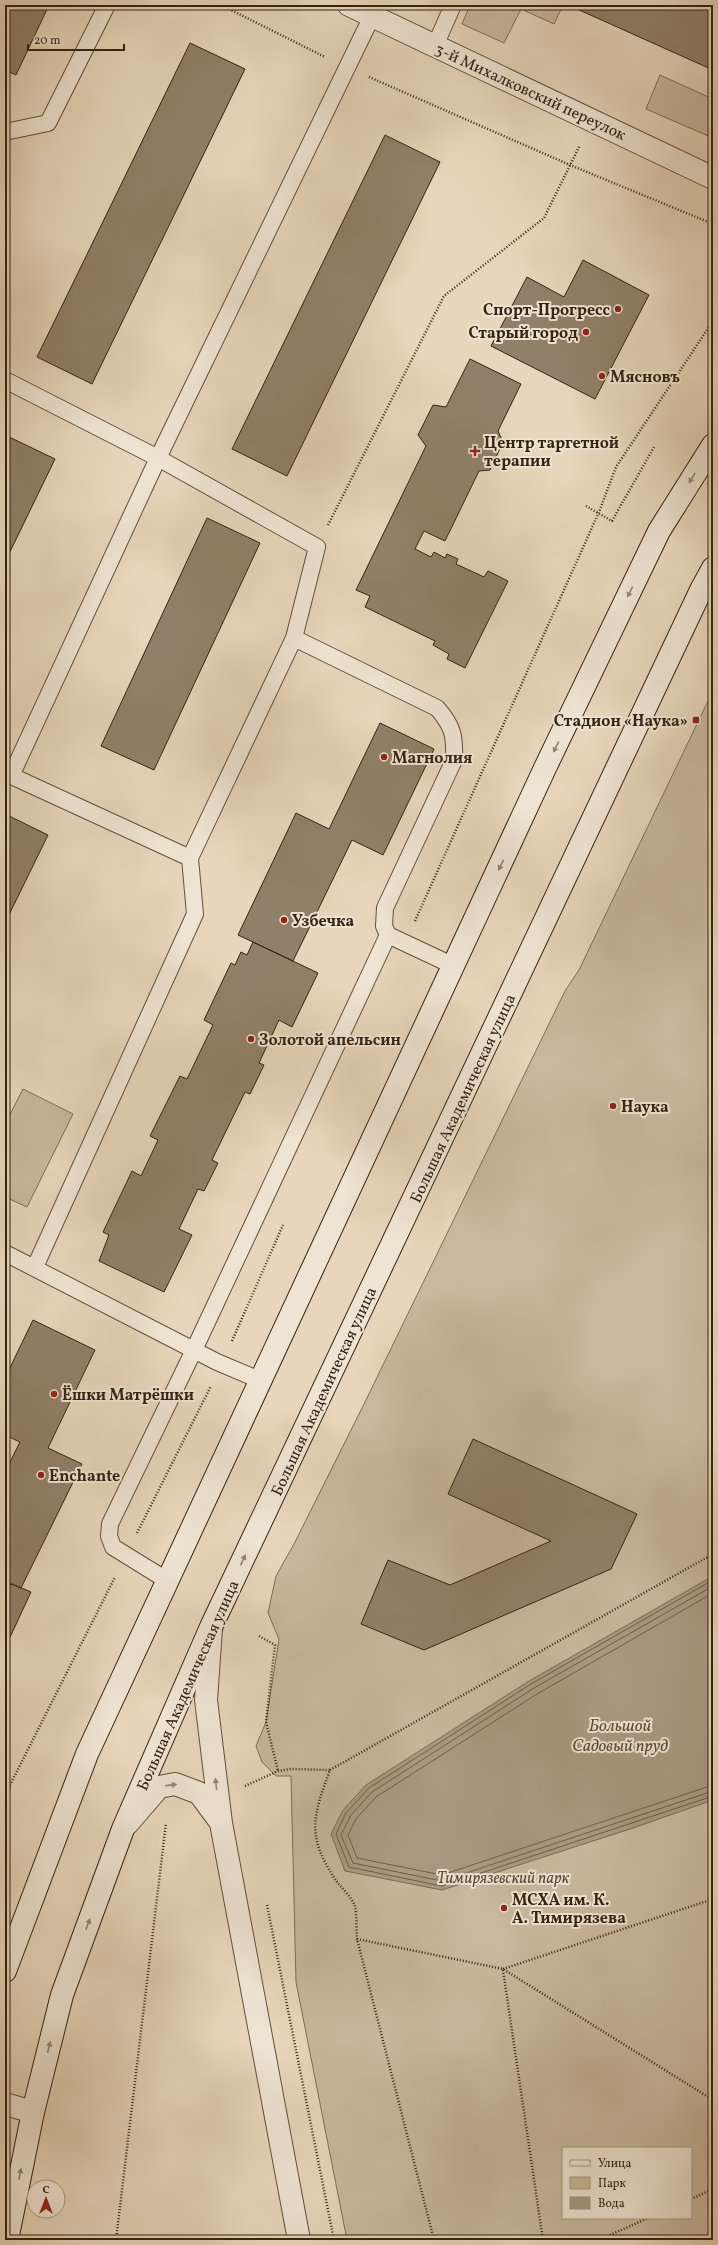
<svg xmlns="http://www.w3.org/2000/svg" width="718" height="2245" viewBox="0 0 718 2245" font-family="Vollkorn,serif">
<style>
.green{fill:#c9b89e;stroke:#7e6e58;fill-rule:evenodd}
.water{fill:#aa9981;stroke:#7b6a54}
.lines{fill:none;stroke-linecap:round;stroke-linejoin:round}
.shore{stroke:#6f5e49;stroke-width:1}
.building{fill:#918069;stroke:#342311}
.lane-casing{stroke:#61503c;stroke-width:18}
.street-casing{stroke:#61503c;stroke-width:24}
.secondary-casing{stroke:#342311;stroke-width:24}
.path{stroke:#342311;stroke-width:2.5;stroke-dasharray:1 2;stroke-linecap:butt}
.lane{stroke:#efe4d3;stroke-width:16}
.street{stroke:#efe4d3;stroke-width:22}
.secondary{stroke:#efe4d3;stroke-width:22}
.oneway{fill:#928472}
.poi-dot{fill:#8f2418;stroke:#efe4d3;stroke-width:1.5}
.labels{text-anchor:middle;stroke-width:4;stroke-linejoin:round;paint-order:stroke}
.street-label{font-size:16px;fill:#342311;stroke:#efe4d3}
.poi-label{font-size:16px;font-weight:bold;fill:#342311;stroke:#efe4d3;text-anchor:start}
.park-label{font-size:16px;font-style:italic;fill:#594834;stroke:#efe4d3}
.water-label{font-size:17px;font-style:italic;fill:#5d4c38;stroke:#efe4d3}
</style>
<rect width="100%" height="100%" fill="#e7d6bb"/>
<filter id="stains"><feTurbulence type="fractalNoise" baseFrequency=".005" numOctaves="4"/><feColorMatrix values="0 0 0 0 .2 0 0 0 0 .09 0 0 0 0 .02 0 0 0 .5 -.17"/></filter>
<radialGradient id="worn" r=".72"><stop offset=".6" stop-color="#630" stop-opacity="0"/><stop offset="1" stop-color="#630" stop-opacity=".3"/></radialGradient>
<!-- green -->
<path class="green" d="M470,5H563L554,24L521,9L504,43L462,24Z
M660,75L713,99V138L646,109Z
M713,694V2240H347L296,1982L291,1776H276L262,1762L256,1746L266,1722L279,1639L268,1613L276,1576L294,1544L365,1402L565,991L579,970L708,701ZM563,2148H691V2218H563Z
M23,1089L73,1114L27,1207L5,1197V1124Z"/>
<!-- water -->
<path class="water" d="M713,1576V1800L633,1828L442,1890L345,1871L331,1834L343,1810L366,1785L529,1681Z"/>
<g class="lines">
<!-- shore -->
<path class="shore" d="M713,1580L531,1684L369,1788L346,1813L336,1834L349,1867L442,1886L713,1796
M713,1586L534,1688L372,1792L351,1815L341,1835L353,1863L442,1881L713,1791
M713,1593L537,1694L376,1797L356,1819L348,1835L357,1858L442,1875L713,1785"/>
</g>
<!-- building -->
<path class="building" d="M5,5H49L16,75L5,70Z
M578,5H713V70L577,9Z
M190,43L245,69L92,384L37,357Z
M385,135L440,162L287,476L232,449Z
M583,260L649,295L595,399L491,346L527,277L564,297Z
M470,359L521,384L498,431L503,442L490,470L479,471L445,541L424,531L415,549L431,557L434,552L445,558L447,554L458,559L456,564L484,577L488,571L508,581L465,668L447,659L449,654L433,645L435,641L365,607L370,596L356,590L426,446L418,435L433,405L446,407Z
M5,435L55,459L5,562Z
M207,518L260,543L154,770L101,746Z
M380,723L434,749L383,855L352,840L293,961L238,935L296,813L329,829Z
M5,814L48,835L5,923Z
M253,942L318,973L292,1027L279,1020L259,1063L264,1065L250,1094L245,1092L212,1160L218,1163L204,1191L198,1189L179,1229L192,1235L164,1292L99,1261L109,1235L103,1232L132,1171L141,1176L158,1140L150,1136L180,1076L187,1079L213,1025L204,1020L231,963L235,965L241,952L247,955Z
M33,1320L95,1350L48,1448L82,1464L21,1588L12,1584L5,1585V1472L20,1442L5,1435V1378Z
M473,1439L637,1514L611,1569L424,1650L361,1624L388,1560L450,1585L551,1541L448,1494Z
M12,1584L31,1592L5,1648V1585Z"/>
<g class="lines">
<!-- lane casing -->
<g class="lane-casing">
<path id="lane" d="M435,46L453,5
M5,132L48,123L107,5
M5,380L158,458L317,547L294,638L437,708C453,726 455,736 454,760L385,908L384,926L388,935L454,966
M5,773L190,858L294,638
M11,776L158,458L372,16
M5,1253L217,1362L262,1381
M35,1267L195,914L190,858
M168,1581L113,1547L109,1536L110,1524L194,1350L388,935"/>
</g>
<!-- street casing -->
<g class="street-casing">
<path id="street" d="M349,5L713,178
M211,1629L206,1700L221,1823L299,2240
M128,1823L159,1787L175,1784L199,1793L219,1820
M5,2104L33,2112"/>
</g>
<!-- secondary casing -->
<g class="secondary-casing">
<path id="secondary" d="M5,1971L87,1754L545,768L659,531L713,445
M7,2240L33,2112L62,1995L123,1829L211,1627L702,588L713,568"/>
</g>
<!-- path -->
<path class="path" d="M221,5L325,57
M369,77L570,165L713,224
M586,506L612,521L654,447
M328,525L444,296L544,218L580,145
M415,921L599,512L616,467L713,321
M232,1341L283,1225
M137,1533L211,1386
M259,1636L275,1645L266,1722L278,1771
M330,1770L713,1554
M245,1786L278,1771L291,1769L330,1770C313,1816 306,1835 335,1879C340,1887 352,1897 355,1906C357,1916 356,1929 357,1939L434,2240
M5,1821L10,1785L115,1577
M267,1905L334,2240
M357,1939L503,1969L713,2100
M503,1969L713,1899
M503,1970L543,2240
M691,2199L713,2189
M116,2240L166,1823
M599,2240L648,2218"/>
<!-- lane -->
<use href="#lane" class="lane"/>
<!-- street -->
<use href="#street" class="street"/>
<!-- secondary -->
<use href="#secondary" class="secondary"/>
</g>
<!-- one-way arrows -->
<defs><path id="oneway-solid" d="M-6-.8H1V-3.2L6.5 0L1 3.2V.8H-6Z"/></defs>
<g class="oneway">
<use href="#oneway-solid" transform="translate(692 478) rotate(122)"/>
<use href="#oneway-solid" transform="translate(630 592) rotate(116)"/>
<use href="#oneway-solid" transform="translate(556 747) rotate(116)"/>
<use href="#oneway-solid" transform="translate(501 865) rotate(115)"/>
<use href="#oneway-solid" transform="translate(243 1560) rotate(-65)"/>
<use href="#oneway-solid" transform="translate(216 1784) rotate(-97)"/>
<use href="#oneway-solid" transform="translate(171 1785) rotate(-7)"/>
<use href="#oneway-solid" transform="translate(88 1924) rotate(-70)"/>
<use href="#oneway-solid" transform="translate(49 2047) rotate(-76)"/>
<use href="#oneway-solid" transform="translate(20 2174) rotate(-79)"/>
</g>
<!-- markers -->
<g class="poi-dot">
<circle cx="618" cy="309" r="4"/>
<circle cx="586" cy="332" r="4"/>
<circle cx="602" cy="376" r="4"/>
<path d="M473 445h4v4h4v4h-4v4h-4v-4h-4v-4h4z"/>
<rect x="692" y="716" width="8" height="8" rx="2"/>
<circle cx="384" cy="757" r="4"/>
<circle cx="284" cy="920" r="4"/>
<circle cx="251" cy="1039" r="4"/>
<circle cx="613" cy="1106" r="4"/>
<circle cx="54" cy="1394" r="4"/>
<circle cx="41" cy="1475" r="4"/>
<circle cx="504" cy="1908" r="4"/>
</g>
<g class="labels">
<!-- street labels -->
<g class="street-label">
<text transform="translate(531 91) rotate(25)" y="6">3-й Михалковский переулок</text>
<text transform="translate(462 1098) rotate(-65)" y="6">Большая Академическая улица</text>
<text transform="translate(323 1391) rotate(-65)" y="6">Большая Академическая улица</text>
<text transform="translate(187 1685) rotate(-66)" y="6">Большая Академическая улица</text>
</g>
<!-- poi labels -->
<g class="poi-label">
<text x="610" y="315" text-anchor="end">Спорт-Прогресс</text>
<text x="578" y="338" text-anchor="end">Старый город</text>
<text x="610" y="382">Мясновъ</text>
<text x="484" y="448">Центр таргетной<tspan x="484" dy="18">терапии</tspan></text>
<text x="688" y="726" text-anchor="end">Стадион «Наука»</text>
<text x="392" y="763">Магнолия</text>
<text x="292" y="926">Узбечка</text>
<text x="259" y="1045">Золотой апельсин</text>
<text x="621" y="1112">Наука</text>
<text x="62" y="1400">Ёшки Матрёшки</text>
<text x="49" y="1481">Enchante</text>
<text x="512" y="1905">МСХА им. К.<tspan x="512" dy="18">А. Тимирязева</tspan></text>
</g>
<!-- park labels -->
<g class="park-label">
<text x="503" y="1883">Тимирязевский парк</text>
</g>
<!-- water labels -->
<g class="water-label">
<text x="620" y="1731">Большой<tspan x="620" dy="20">Садовый пруд</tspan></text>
</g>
</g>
<!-- margin -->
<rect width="718" height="2245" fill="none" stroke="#e7d6bb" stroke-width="20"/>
<rect x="6" y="6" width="706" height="2233" fill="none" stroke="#342311" stroke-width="2"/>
<rect x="10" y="10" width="698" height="2225" fill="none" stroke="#342311"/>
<!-- legend -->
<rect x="562" y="2147" width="130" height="72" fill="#efe4d3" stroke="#a49785"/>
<rect x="570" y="2160" width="20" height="6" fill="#efe4d3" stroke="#a49785"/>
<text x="598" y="2167" font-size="12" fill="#342311">Улица</text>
<rect x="570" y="2177" width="20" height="12" fill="#c9b89e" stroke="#a49785"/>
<text x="598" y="2187" font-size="12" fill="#342311">Парк</text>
<rect x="570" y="2197" width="20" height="12" fill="#aa9981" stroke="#a49785"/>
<text x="598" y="2207" font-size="12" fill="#342311">Вода</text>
<!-- north arrow -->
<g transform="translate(46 2199)"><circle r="19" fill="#efe4d3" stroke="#a49785"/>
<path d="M0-3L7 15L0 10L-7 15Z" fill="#8f2418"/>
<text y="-6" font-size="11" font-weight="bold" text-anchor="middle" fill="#342311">С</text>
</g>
<!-- scale -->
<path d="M28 44v6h96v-6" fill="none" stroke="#342311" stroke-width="2"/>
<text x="34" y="44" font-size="12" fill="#342311" stroke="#efe4d3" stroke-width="3" paint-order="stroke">20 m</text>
<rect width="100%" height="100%" filter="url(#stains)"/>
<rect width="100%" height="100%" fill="url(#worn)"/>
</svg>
